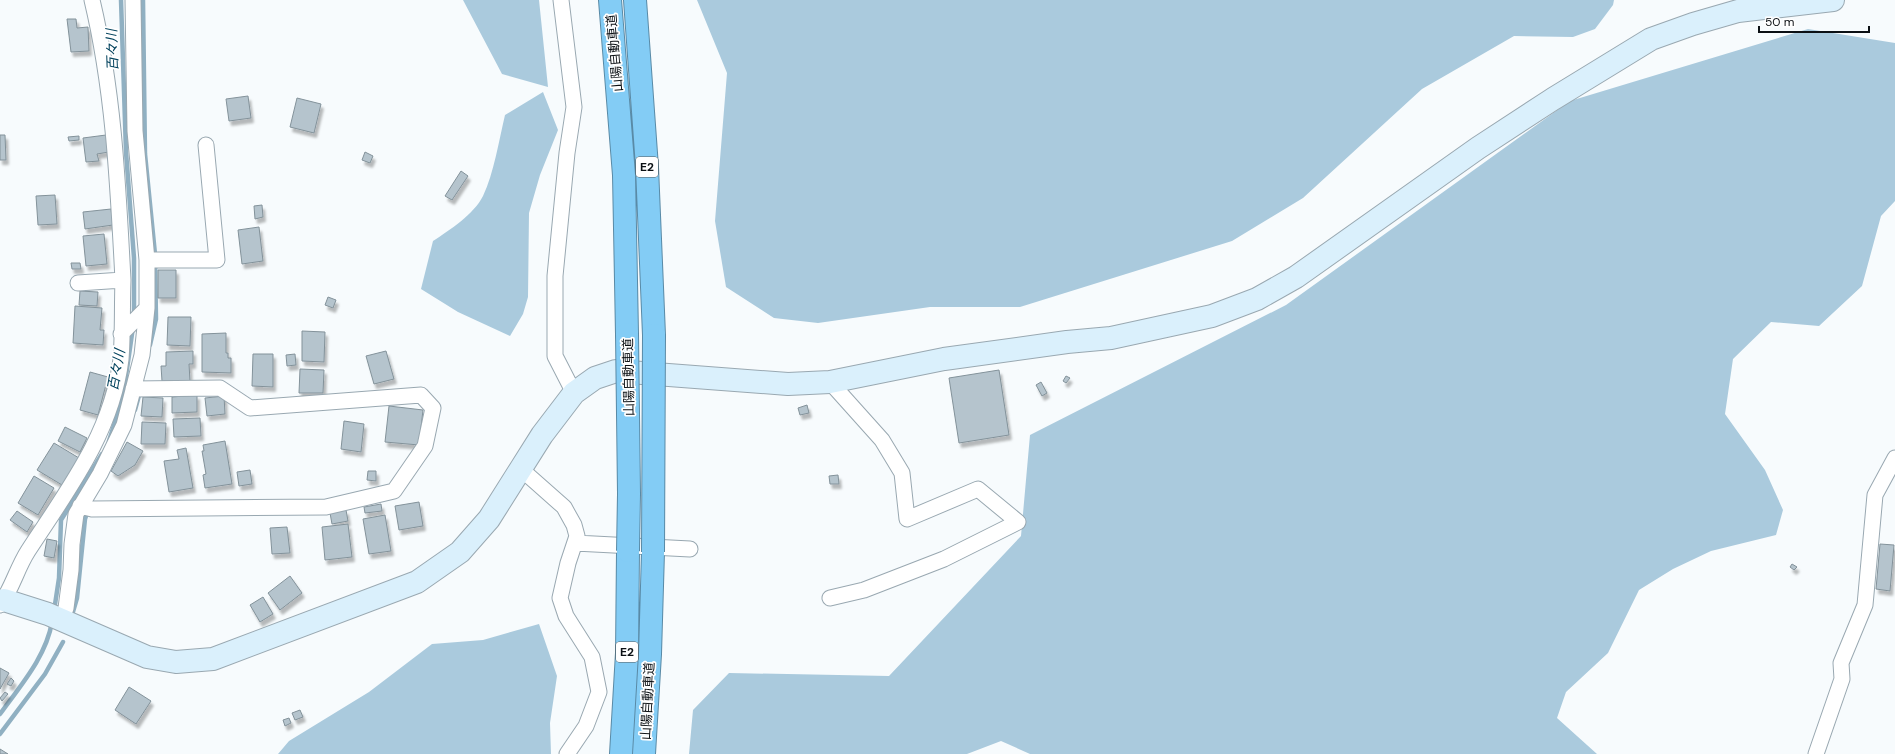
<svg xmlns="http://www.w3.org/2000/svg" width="1895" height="754" viewBox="0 0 1895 754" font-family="'DM Sans','Noto Sans JP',sans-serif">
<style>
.forest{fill:#aacadd}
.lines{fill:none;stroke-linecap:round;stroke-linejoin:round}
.stream{stroke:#90b0c2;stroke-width:4.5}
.building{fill:#b5c4cd;stroke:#83929a;filter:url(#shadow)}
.street-casing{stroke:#99a8b1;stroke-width:17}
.secondary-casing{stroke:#99a8b1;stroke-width:24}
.highway-casing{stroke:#598aa6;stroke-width:24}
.street{stroke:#fff;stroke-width:15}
.secondary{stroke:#daf0fc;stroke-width:22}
.highway{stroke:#83ccf5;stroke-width:22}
.highway-bridge-casing{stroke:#598aa6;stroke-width:24;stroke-linecap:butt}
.highway-bridge{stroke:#83ccf5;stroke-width:22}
.labels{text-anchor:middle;stroke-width:3.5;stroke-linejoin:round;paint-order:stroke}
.shield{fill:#fff;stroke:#54585a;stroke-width:1}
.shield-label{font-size:12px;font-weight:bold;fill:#0b1014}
.street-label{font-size:13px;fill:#0b1014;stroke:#fff}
.water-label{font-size:14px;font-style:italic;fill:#02425d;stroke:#fff}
</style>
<defs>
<filter id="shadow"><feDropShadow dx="2.5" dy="4.5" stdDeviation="1" flood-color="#0004"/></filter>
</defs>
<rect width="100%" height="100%" fill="#f7fbfd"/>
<!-- forest -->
<path class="forest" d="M463,0H539L548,87L502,74Z
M697,0H1614L1613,5L1595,29L1573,37L1514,36L1422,89L1303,198L1232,241L1020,307H930L818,323L774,318L726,287L715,221L727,73Z
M1808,29L1895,43V201L1881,216L1862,286L1819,326L1771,322L1733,359L1725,414L1765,470L1783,510L1776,535L1711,551L1673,569L1639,590L1608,653L1566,692L1557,718L1597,754H1030L1001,741L967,754H689L693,710L729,673L889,676L1021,536L1030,435L1286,305L1570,101Z
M543,92L558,130L540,175L529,213L528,297L523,314L510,336L458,312L421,289L433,241C450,230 474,214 483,196C494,173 499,140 505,115Z
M539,624L557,676L550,723L551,754H278L289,741L369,692L432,644L483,640Z"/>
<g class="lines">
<!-- stream -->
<path class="stream" d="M121,0L126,152L134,258V316
M143,0L145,154L155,254L156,319L150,345
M135,410L140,392
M109,441L123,397L133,327
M54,611L59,578L61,520L102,454
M72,615L77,598L85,519L88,510
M0,714C20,686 46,657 52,622
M0,734L45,674L63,642"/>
</g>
<!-- building -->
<path class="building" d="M67,19H76L77,28L88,27L89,51L71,52Z
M248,96L251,118L229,121L226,99Z
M297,98L321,104L314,133L290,127Z
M0,135H5L6,160H0Z
M106,135L109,152L97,154L99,161L86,162L83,138Z
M79,136V140L69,141L68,137Z
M365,152L373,156L370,163L362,160Z
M461,171L468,176L452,200L445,196Z
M55,195L57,224L38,225L36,196Z
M262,205L263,217L255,219L254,206Z
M111,209L113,225L85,229L83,212Z
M259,227L263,261L242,264L238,230Z
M104,234L107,264L86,266L83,236Z
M71,263H80L81,269H72Z
M158,270H176V298H158Z
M80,291L98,292L97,306L79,305Z
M328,297L336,300L333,308L325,305Z
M75,306L102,308L100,330H104L103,345L73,343Z
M168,317H191L190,346L167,345Z
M302,331L325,332L324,362L302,361Z
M226,333V353H228V358H231V373L202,372V334Z
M193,351V364H189L190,381H162L161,366H166V352Z
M386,351L394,379L374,384L366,356Z
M253,354H273V387L252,386Z
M295,354L296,365L287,366L286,355Z
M300,369L324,370L323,393H299Z
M999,370L1009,435L959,443L949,378Z
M90,372L108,377L98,415L80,410Z
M1066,376L1070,378L1066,383L1063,381Z
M1041,382L1047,393L1042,396L1036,385Z
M197,395V412L172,413V397Z
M224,396L225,414L207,416L205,398Z
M143,397L163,398L162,417L141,416Z
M807,405L809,413L800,415L798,408Z
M389,406L423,410L419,445L385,442Z
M200,418L201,436L174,437L173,419Z
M344,421L364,424L361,452L341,449Z
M142,422L166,423L165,444H141Z
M65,427L87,438L80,452L58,441Z
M225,441L232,484L205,488L203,475L206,474L202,451H204L203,445Z
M127,442L143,451L135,465L118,476L111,471Z
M54,443L79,458L62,485L37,470Z
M186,448L193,488L169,492L164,461L179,459L177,450Z
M250,470L252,484L239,486L237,472Z
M368,471H376V481L367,480Z
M838,475L839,484H830L829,476Z
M34,476L54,488L38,515L18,503Z
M419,502L423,526L399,530L395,506Z
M381,504L382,511L365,513L364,507Z
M346,510L348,521L332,524L330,513Z
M17,511L33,522L27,532L10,520Z
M385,515L391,551L369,554L363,519Z
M348,524L352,557L325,560L322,527Z
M287,527L290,553L272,554L270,528Z
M47,539L57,541L54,558L44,556Z
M1880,544L1894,545L1890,591L1876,589Z
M1792,564L1797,567L1794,570L1790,567Z
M290,576L302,593L280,610L268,593Z
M263,597L273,614L260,622L250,605Z
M0,668L9,673L0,689Z
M11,678L14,681L11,686L7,684Z
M129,687L151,701L136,724L115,710Z
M5,692L8,694L2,701L0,698Z
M300,710L303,717L295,720L292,713Z
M289,718L291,723L285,726L283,720Z
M0,749L8,754H0Z"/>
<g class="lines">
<!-- street casing -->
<g class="street-casing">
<path id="street" d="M92,0C114,92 118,186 123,280
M561,0L574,107L567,153L555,276V356L574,393
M147,260H217L206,145
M121,334L147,308V260L135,131L133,0
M830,382L882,440L902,473L907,519L978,489L1018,522L944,559L864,590L830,598
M521,469L564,507L574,525L577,536L568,563L560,598L566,616L592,657L599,692L586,726L567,754
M80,506L92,509L326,507L394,491L425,446L433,408L421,395L250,408L220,388L133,389
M575,543L690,549
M0,605C12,589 17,568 28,551C67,491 112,433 121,359C123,333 122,306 123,280L78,283
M61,620L66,608L71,570L72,544L76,514L100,474L124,425L142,355L147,308
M1816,754L1842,679L1841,663L1865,605L1875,495L1895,458"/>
</g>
<!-- secondary casing -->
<g class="secondary-casing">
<path id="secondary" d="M4,600L48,614L147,657L176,662L213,659L417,582L460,552L489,519L542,435L574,393L595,378L616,371L788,384L830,382L944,359L1067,342L1111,338L1212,316L1257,299L1296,277L1478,148L1553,99L1651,39L1693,24L1738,11L1833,0"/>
</g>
<!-- highway casing -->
<g class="highway-casing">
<path id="highway" d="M610,0L624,175L627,334
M635,0L647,167L654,335
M621,754L627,653L628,551
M644,754L650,654L653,552"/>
</g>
<!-- street -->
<use href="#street" class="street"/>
<!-- secondary -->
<use href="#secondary" class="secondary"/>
<!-- highway -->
<use href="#highway" class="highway"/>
<!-- highway-bridge casing -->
<g class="highway-bridge-casing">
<path id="highway-bridge" d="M627,334L629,494L628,551
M653,552L654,335"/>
</g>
<!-- highway-bridge -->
<use href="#highway-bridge" class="highway-bridge"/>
</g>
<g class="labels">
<!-- shield labels -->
<g class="shield">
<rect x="636" y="157" width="22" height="20" rx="3"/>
<rect x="616" y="642" width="22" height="20" rx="3"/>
</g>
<g class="shield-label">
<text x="647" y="171">E2</text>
<text x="627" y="656">E2</text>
</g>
<!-- street labels -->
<g class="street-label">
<text transform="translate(614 53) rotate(-95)" y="5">山陽自動車道</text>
<text transform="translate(628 377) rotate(-91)" y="5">山陽自動車道</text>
<text transform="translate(647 701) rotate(-87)" y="5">山陽自動車道</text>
</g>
<!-- water labels -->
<g class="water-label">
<text transform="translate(112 50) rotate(-92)" y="5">百々川</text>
<text transform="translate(116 370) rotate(-80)" y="5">百々川</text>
</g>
</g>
<!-- scale -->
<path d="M1759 26v6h110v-6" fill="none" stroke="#0b1014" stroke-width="2"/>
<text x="1765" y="26" font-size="12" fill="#0b1014" stroke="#ffffff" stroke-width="3" paint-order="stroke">50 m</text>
</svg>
